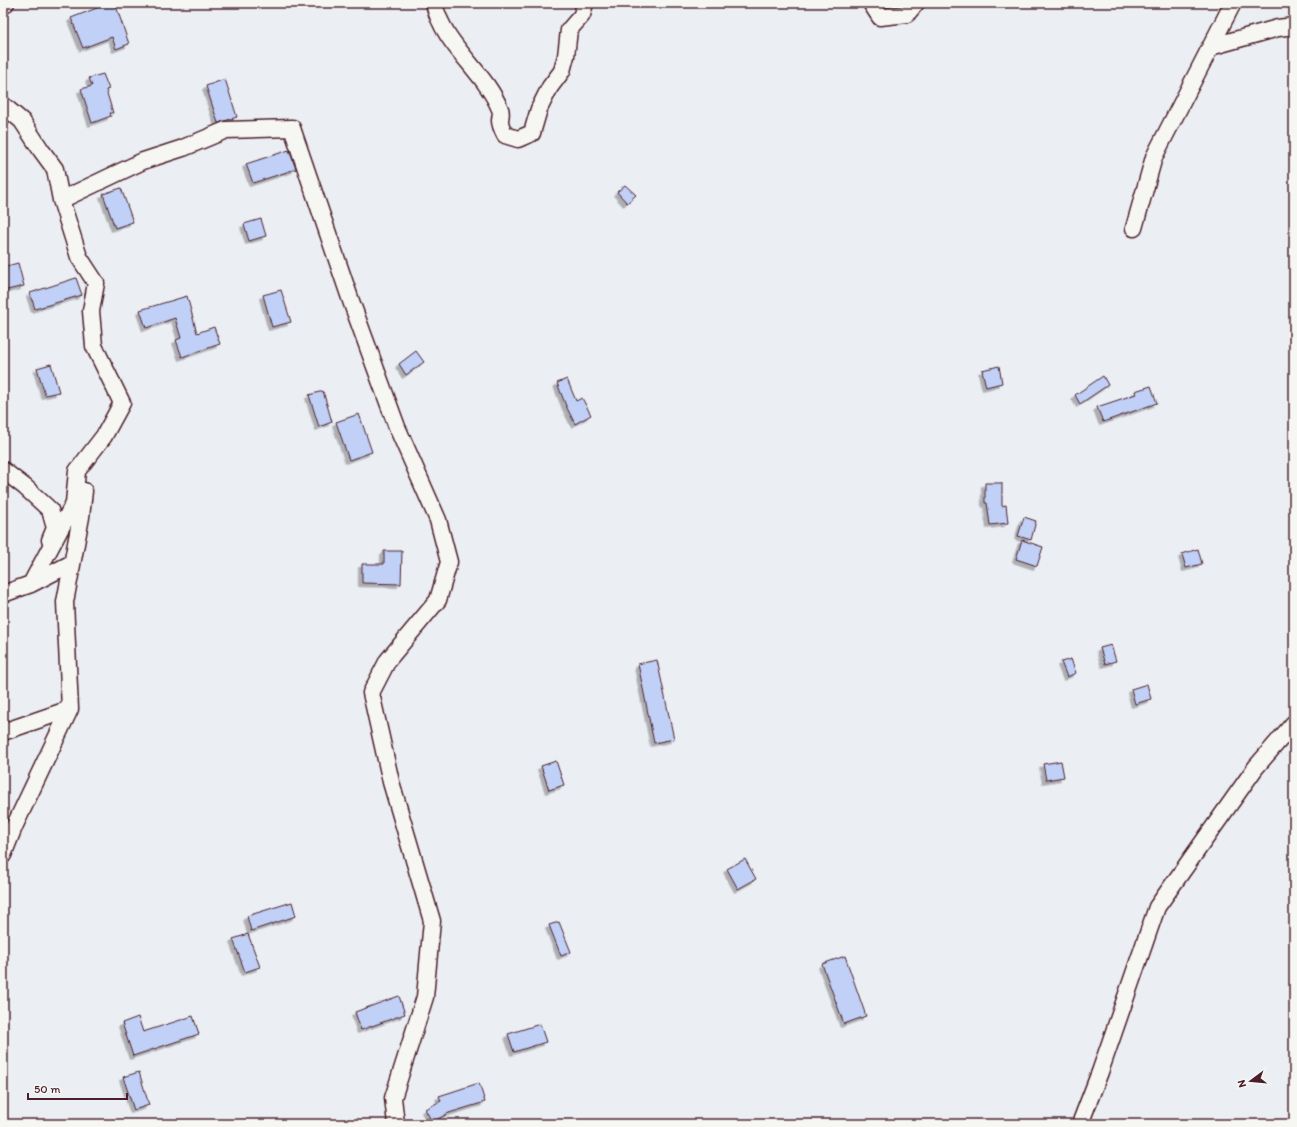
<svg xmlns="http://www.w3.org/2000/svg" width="1297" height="1127" viewBox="0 0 1297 1127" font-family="Itim,sans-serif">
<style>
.building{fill:#c0d0f6;stroke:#4a1f2b;filter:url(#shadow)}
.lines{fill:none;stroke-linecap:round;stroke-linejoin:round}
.minor-casing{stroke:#4a1f2b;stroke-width:19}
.minor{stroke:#f6f6f2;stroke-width:16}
</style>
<defs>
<filter id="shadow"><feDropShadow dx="-3.5" dy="3.5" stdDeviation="0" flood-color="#0004"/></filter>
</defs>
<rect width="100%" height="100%" fill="#ebeef3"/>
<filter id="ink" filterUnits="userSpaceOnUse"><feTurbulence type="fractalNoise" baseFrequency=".025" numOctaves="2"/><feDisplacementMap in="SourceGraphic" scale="8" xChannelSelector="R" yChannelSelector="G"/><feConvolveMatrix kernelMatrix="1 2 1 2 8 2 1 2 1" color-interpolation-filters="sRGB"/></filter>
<g filter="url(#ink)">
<!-- building -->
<path class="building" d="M101,3H115L129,44L116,49L112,37L83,48L71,18L102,6Z
M103,74L109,89L106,90L113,113H110L111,116L92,123L81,89L92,86L89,78Z
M225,79L237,117L218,123L206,86Z
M289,150L296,169L253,183L246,164Z
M625,185L636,195L627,203L617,192Z
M121,188L133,222L115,228L103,194Z
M261,219L266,236L249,241L244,224Z
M18,263L24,286L3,291V267Z
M76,278L82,295L35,309L30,293Z
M281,290L291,322L272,327L263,295Z
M187,296L197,333L214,327L220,344L182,357L176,340L181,338L175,318L146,328L140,310Z
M416,351L424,362L406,375L399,364Z
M51,364L59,392L45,395L37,368Z
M999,366L1002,383L986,387L982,370Z
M1103,376L1108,385L1080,404L1075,395Z
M567,379L576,401L582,398L591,415L575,424L566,406L557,383Z
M1151,386L1157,403L1103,422L1097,407L1136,394L1135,391Z
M323,391L332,422L319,427L309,395Z
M359,414L372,452L349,460L336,422Z
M985,483H1002V506L1006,505L1008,523L990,525L987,503H985Z
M1024,517L1036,521L1031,540L1018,536Z
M1022,540L1043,547L1037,566L1016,559Z
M1198,549L1202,564L1186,568L1182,554Z
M384,551H402L401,584L362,583V564H384Z
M1111,645L1116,661L1105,664L1100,648Z
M1071,659L1076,673L1067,677L1061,662Z
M657,660L674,739L654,743L638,664Z
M1147,684L1151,699L1135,704L1131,689Z
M556,761L564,785L549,790L541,766Z
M1061,761L1064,777L1046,780L1043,764Z
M745,859L756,879L738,889L727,869Z
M292,902L296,916L251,931L247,916Z
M559,922L571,952L561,956L549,925Z
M248,934L260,967L245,972L233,939Z
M845,956L866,1016L844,1024L822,964Z
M399,996L405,1014L361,1030L355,1012Z
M193,1016L199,1034L133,1056L122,1023L138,1017L143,1032Z
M540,1024L546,1042L514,1052L508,1034Z
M139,1072L149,1105L134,1110L123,1077Z
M479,1083L485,1102L449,1113L432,1122L425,1109L441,1101L439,1096Z"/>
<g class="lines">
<!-- minor casing -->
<g class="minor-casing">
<path id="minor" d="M434,3C443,45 484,70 500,109C502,112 500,117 500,121C500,125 503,131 505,135L518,139L532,133L539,109L550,87L562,71L566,56L569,30L582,15L585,3
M871,3L880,17L907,14L916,3
M3,6L6,3
M1210,47L1278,28L1294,26
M3,105L22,121L41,150L55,169L61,200L79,257L96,283L91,311L94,346L122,403L104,436L77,471L74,503L31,584
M61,200L143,161L183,148L226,130L292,128L351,301L397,427L438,520L449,562L438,600L388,660L371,693L391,782L432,921L425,997L393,1098L396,1124
M1134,228L1154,157L1233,3
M3,470L25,487L50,510L55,528L50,540
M3,594L31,584L72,563
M3,732L70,709
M3,855L14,827L70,709L65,602L81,517L84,491
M1080,1124L1100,1072L1157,907L1256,767L1294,723"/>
</g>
<!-- minor -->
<use href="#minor" class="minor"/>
</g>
</g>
<!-- margin -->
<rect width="1297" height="1127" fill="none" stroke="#f6f6f2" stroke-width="16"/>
<rect x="8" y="8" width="1281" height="1111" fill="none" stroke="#4a1f2b" stroke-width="1.5" filter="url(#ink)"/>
<!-- north arrow -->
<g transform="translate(1251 1081) rotate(254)" stroke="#f6f6f2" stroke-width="3" paint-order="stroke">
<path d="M0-3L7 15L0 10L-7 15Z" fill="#4a1f2b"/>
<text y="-6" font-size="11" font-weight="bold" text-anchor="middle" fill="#4a1f2b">N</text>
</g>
<!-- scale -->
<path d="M28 1093v6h99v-6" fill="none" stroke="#4a1f2b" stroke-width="2"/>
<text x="34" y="1093" font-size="12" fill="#4a1f2b" stroke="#f6f6f2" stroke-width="3" paint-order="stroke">50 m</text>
</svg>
